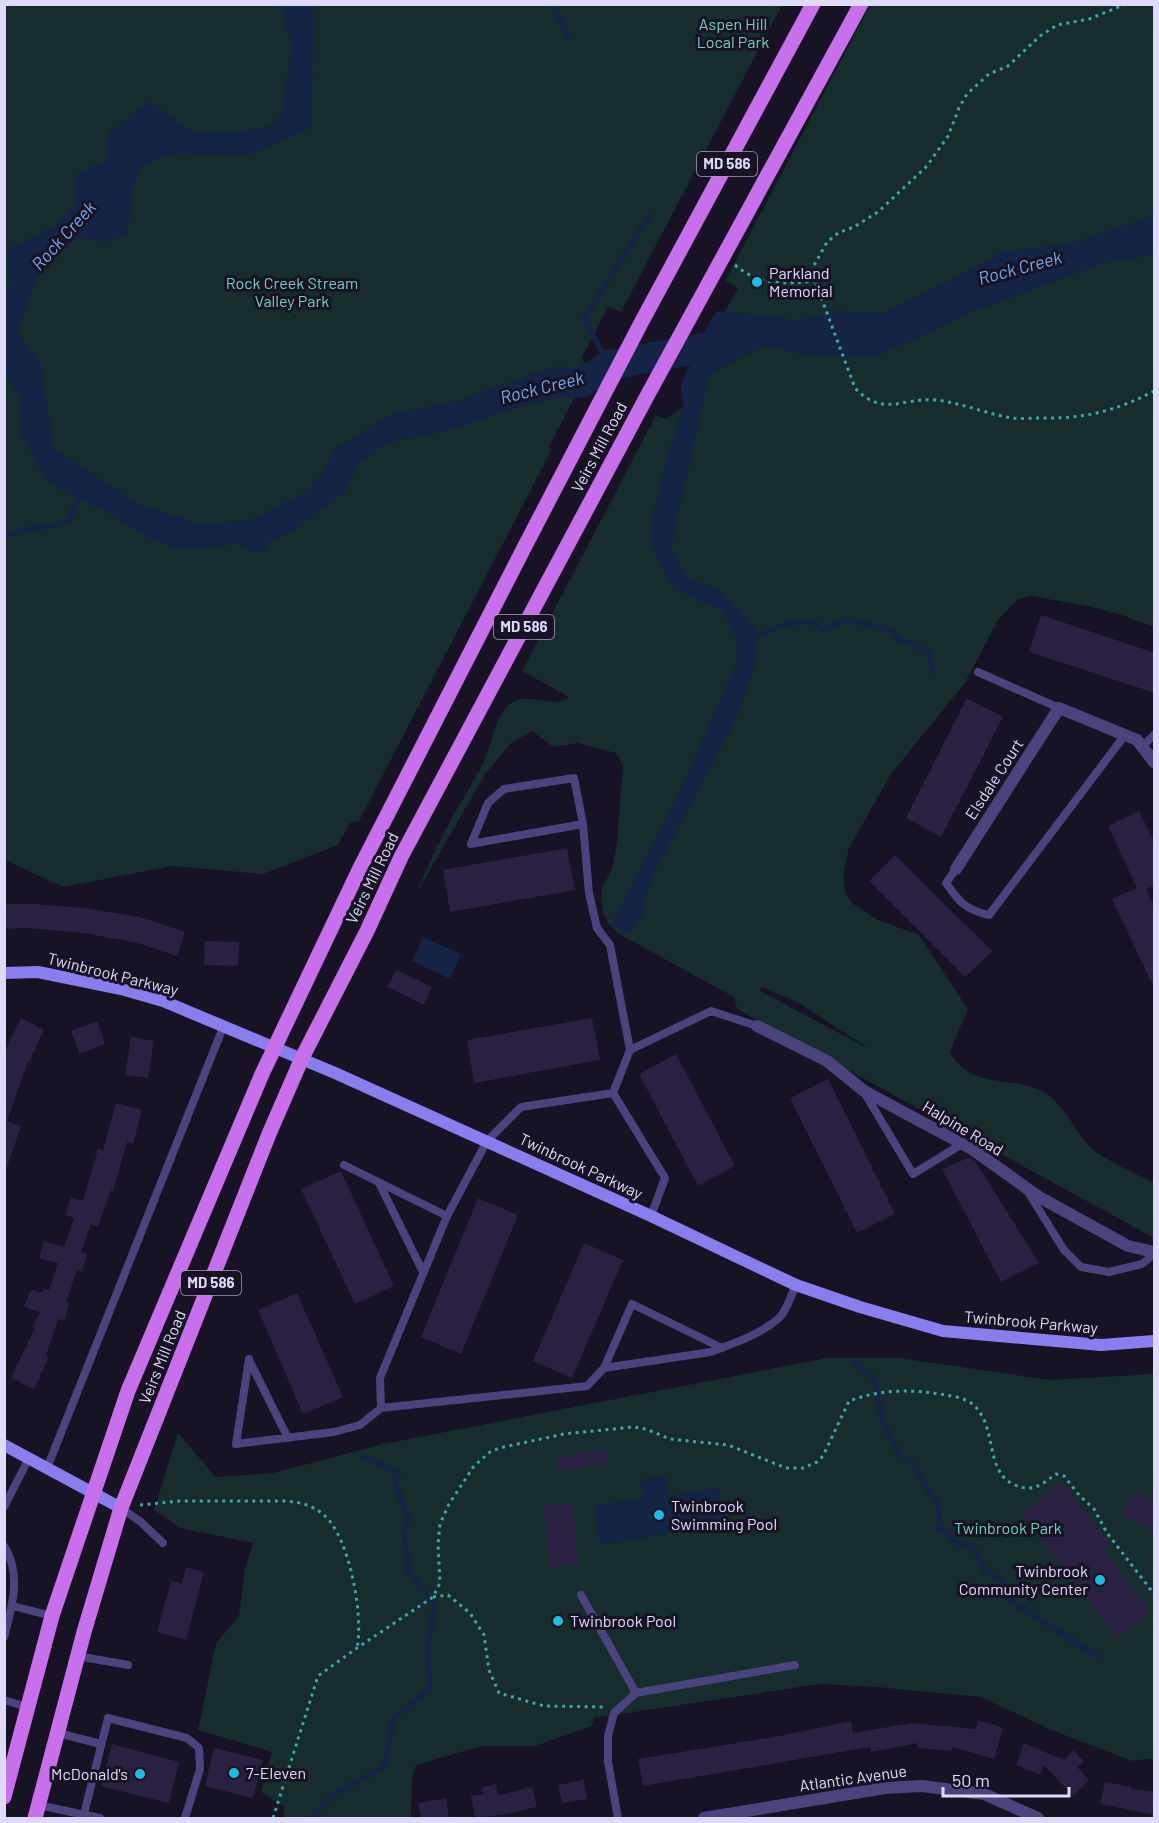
<svg xmlns="http://www.w3.org/2000/svg" width="1159" height="1823" viewBox="0 0 1159 1823" font-family="Barlow,sans-serif">
<style>
.green{fill:#162c2d;fill-rule:evenodd}
.water{fill:#152345}
.lines{fill:none;stroke-linecap:round;stroke-linejoin:round}
.stream{stroke:#152345;stroke-width:5}
.river{stroke:#152345;stroke-width:30}
.building{fill:#2a2042}
.path{stroke:#3fa5a8;stroke-width:3;stroke-dasharray:3 4.5;stroke-linecap:butt}
.lane{stroke:#4a437d;stroke-width:8}
.street{stroke:#4a437d;stroke-width:12}
.secondary{stroke:#8a7dee;stroke-width:12}
.primary{stroke:#c86fec;stroke-width:15}
.poi-dot{fill:#1ebce1;stroke:#171224;stroke-width:2}
.labels{text-anchor:middle;stroke-width:6;stroke-linejoin:round;paint-order:stroke}
.shield{fill:#171224;stroke:#a49eba;stroke-width:1.5}
.shield-label{font-size:15px;font-weight:bold;fill:#e0dafa}
.park-label{font-size:16px;fill:#6fd1c1;stroke:#171224}
.poi-label{font-size:16px;fill:#e0dafa;stroke:#171224;text-anchor:start}
.street-label{font-size:16px;fill:#e0dafa;stroke:#171224}
.water-label{font-size:18px;font-style:italic;fill:#75abed;stroke:#171224}
</style>
<rect width="100%" height="100%" fill="#171224"/>
<!-- green -->
<path class="green" d="M4,5H782L621,312L608,307L582,357L586,367L576,368L562,395L576,394L549,447L552,449L359,821L350,823L338,845L263,874L172,866L63,887L5,860Z
M870,5H1154V627L1119,614L1087,606L1031,596L1018,599L998,620L965,683L891,774L849,848L843,877L845,892L853,904L878,920L919,935L968,1009L950,1052C970,1089 1008,1076 1040,1090C1066,1102 1076,1137 1096,1152C1114,1164 1135,1173 1154,1183V1238L737,1009L734,997L617,933L609,924L603,913L601,900L602,888L612,869L617,842L623,766L616,753L578,743L553,747L532,731L510,744L484,776L416,894C427,867 439,841 453,816C465,795 480,773 488,751C494,735 497,712 512,703C529,691 552,710 569,697L522,671L656,415L666,419L684,406L678,425L707,384L709,375L744,314L724,313L738,288L725,281ZM762,987L799,1003L871,1050L760,991Z
M827,1358H899L1050,1380L1154,1374V1758L1132,1761L1049,1729L981,1697L876,1687L820,1684L594,1718L592,1726L535,1746H482L416,1765L412,1777L411,1818H283L285,1807L261,1792L272,1752L198,1730L216,1643L239,1616L245,1569L253,1543L180,1528L154,1510L178,1433L216,1477L273,1473L383,1444Z"/>
<!-- water -->
<path class="water" d="M281,5H313L312,127L248,155L177,153L142,165L133,189L127,234L104,242L78,237L42,264L17,333L40,361L54,449L141,505L203,525L254,519L307,491L325,469L335,449L395,413L458,401L538,372L586,367L576,394L546,398L453,429L387,443L357,464L347,490L293,531L269,541L265,551L248,552L239,544L183,550L152,540L100,508L66,493L45,479L21,433L19,396L5,374V295L10,285L7,249L54,227L75,204L76,175L106,161L108,134L149,101L193,133L242,131L271,126L282,113L291,48Z
M1154,216V255L1106,262L974,311L881,354L865,358L796,353L766,346L744,355L709,375L671,548L676,560L691,580L717,588L746,617L754,627L757,638V651L755,663L735,722L651,879L641,918L629,934L611,925L678,796L738,660L735,634L722,611L673,588L653,548L650,532L662,473L684,406L680,387L711,319L717,311L764,315L796,321L836,311L883,313L947,282L1003,252L1073,243Z
M423,937L461,954L450,979L412,961Z
M665,1476L668,1496L718,1488L724,1524L601,1545L594,1506L643,1498L641,1480Z"/>
<g class="lines">
<!-- stream -->
<path class="stream" d="M553,4L567,38
M609,365L584,319L649,216
M4,535L67,522L81,495
M757,638C776,625 789,623 812,621L823,630L847,619L891,631L900,640L913,644L928,653L934,672
M855,1362L874,1378L881,1417L899,1454L914,1465L939,1508V1527L959,1544L973,1545L985,1571L1004,1582L1006,1598L1098,1657
M312,1818L332,1795L384,1767L394,1718L430,1688L427,1647L435,1605L409,1573L404,1533L408,1518L395,1482L399,1474L365,1457"/>
<!-- river -->
<path class="river" d="M541,387L557,382L581,383L609,365L737,342"/>
</g>
<!-- building -->
<path class="building" d="M1041,615L1155,653V693L1029,652Z
M967,698L1003,717L941,837L906,818Z
M1139,811L1155,843V885L1146,889L1155,907V990L1112,899L1137,888L1108,826Z
M567,848L575,890L450,912L443,870Z
M895,855L992,951L965,977L869,881Z
M4,904H35L84,908L140,917L185,932L177,956L138,943L94,935V934L28,928L4,929Z
M205,941L239,942L238,966L204,965Z
M396,970L432,987L424,1005L387,987Z
M21,1018L44,1030L29,1062L28,1061L7,1121L21,1126L7,1167L4,1166V1053Z
M592,1018L600,1060L474,1083L467,1040Z
M97,1021L105,1044L80,1054L71,1031Z
M131,1037L154,1041L148,1078L125,1075Z
M676,1054L735,1166L698,1186L639,1074Z
M828,1079L895,1214L857,1233L790,1098Z
M116,1103L142,1110L133,1144L127,1142L113,1191L111,1190L98,1227L91,1224L81,1252L87,1254L82,1272L77,1270L66,1302L69,1303L65,1319L58,1320L46,1355L49,1357L34,1389L11,1378L35,1328L32,1327L40,1312L24,1307L31,1289L41,1293L44,1288L49,1290L58,1263L39,1258L44,1241L64,1247L74,1218L65,1215L71,1197L83,1201L98,1149L103,1151Z
M970,1157L976,1162L1039,1263L1001,1282L942,1169Z
M341,1171L394,1286L355,1304L301,1189Z
M478,1198L518,1215L461,1354L421,1337Z
M584,1243L623,1260L572,1378L533,1361Z
M297,1293L343,1397L303,1414L258,1310Z
M608,1448L610,1461L586,1465V1467L570,1470L569,1468L558,1469L556,1458Z
M1062,1482L1110,1543L1102,1549L1150,1611L1117,1637L1022,1514Z
M1133,1492L1155,1503V1531L1122,1515Z
M571,1502L579,1563L550,1568L542,1506Z
M186,1567L204,1572L186,1640L157,1632L171,1581L182,1584Z
M978,1720L1003,1728L994,1759L952,1747L951,1751L918,1748V1743L871,1752L870,1747L643,1786L638,1759L780,1736L851,1721L853,1733L911,1723L976,1729Z
M1023,1743L1064,1760L1073,1750L1084,1761L1077,1767L1089,1780L1073,1796L1044,1765L1040,1775L1016,1765L1024,1744Z
M112,1744L179,1762L169,1803L101,1786Z
M214,1748L263,1760L253,1798L205,1786Z
M584,1780L587,1799L562,1803L558,1785Z
M1105,1782L1131,1787V1789L1155,1792V1815L1100,1804Z
M496,1784L498,1795L532,1787L537,1807L502,1815L475,1818L471,1796L483,1794L482,1787Z
M446,1798L449,1818H421L418,1803Z"/>
<g class="lines">
<!-- path -->
<path class="path" d="M1126,4L1089,19L1057,25L1040,36L1008,66L989,74L967,94L959,108L948,136L927,166L878,212L854,227L838,233L827,242L812,269L815,281L855,388C883,418 903,397 936,400C962,403 987,414 1012,418C1021,419 1031,418 1040,418C1084,419 1116,411 1154,391
M735,265C760,286 784,284 815,281
M140,1505L179,1501H280C296,1501 311,1504 324,1515C349,1536 364,1616 357,1648
M433,1597L448,1595L470,1613L484,1635L489,1670L499,1693L544,1706L603,1707
M273,1818L318,1676L357,1648L433,1597L440,1583L438,1544L440,1524L449,1504L474,1466L490,1452L499,1448L564,1434L634,1427L646,1429L670,1439L728,1445L786,1468H803L817,1462L823,1456L849,1401C881,1389 912,1389 945,1395C953,1396 964,1398 971,1403C999,1424 983,1472 1015,1485C1033,1493 1042,1484 1056,1474L1064,1476L1079,1495L1094,1509L1107,1533L1154,1594"/>
<!-- lane -->
<path class="lane" d="M978,672L1059,708
M1142,747L1154,735
M583,824L574,778L504,789L488,803L471,844L583,824L589,893L597,928L610,945L630,1050L613,1093
M956,869L946,883C959,902 966,910 989,915L1125,735
M630,1050L711,1011L757,1026
M864,1092L913,1174L962,1144
M344,1165L447,1216L380,1378L381,1408L587,1386L604,1368
M379,1183L423,1272
M1028,1192L1064,1250L1081,1267L1109,1272L1142,1264L1154,1254
M447,1216L487,1141L521,1107L613,1093L665,1178L651,1216
M722,1348L632,1304L604,1368L711,1352C734,1343 760,1335 779,1318C787,1311 791,1295 796,1285
M249,1359L236,1444L334,1432L360,1425L381,1408
M249,1360L288,1438
M47,1468L224,1025
M4,1507L29,1458
M121,1508L141,1522L163,1543
M4,1546C22,1573 12,1608 4,1637
M581,1595L636,1693
M13,1606L52,1616
M77,1656L128,1665
M4,1700L27,1707
M58,1733L101,1744
M38,1805L100,1818
M83,1818L108,1718L187,1738L199,1748L200,1769L185,1818
M618,1818L608,1762V1736L614,1713L636,1693L795,1665"/>
<!-- street -->
<path class="street" d="M956,869L1059,708L1137,740L1154,762
M757,1026L827,1061L864,1091L972,1149L1039,1197L1128,1246L1154,1252
M704,1818L885,1788L922,1786L984,1794L1038,1818"/>
<!-- secondary -->
<path class="secondary" d="M4,973L38,972L121,989L163,1001L335,1073L651,1216L796,1285L860,1307L943,1331L1101,1345L1154,1341
M4,1445L121,1508"/>
<!-- primary -->
<path class="primary" d="M4,1797L52,1616L128,1391L262,1074L359,870L525,546L641,323L813,4
M35,1818L84,1632L121,1508L269,1134L302,1058L367,931L401,857L646,398L861,4"/>
</g>
<!-- markers -->
<g class="poi-dot">
<circle cx="757" cy="282" r="6"/>
<circle cx="659" cy="1515" r="6"/>
<circle cx="1100" cy="1580" r="6"/>
<circle cx="558" cy="1621" r="6"/>
<circle cx="234" cy="1773" r="6"/>
<circle cx="140" cy="1774" r="6"/>
</g>
<g class="labels">
<!-- shield labels -->
<g class="shield">
<rect x="697" y="152" width="60" height="24" rx="4.5"/>
<rect x="494" y="615" width="60" height="24" rx="4.5"/>
<rect x="181" y="1271" width="60" height="24" rx="4.5"/>
</g>
<g class="shield-label">
<text x="727" y="169">MD 586</text>
<text x="524" y="632">MD 586</text>
<text x="211" y="1288">MD 586</text>
</g>
<!-- park labels -->
<g class="park-label">
<text x="733" y="30">Aspen Hill<tspan x="733" dy="18">Local Park</tspan></text>
<text x="292" y="289">Rock Creek Stream<tspan x="292" dy="18">Valley Park</tspan></text>
<text x="1008" y="1534">Twinbrook Park</text>
</g>
<!-- poi labels -->
<g class="poi-label">
<text x="769" y="279">Parkland<tspan x="769" dy="18">Memorial</tspan></text>
<text x="671" y="1512">Twinbrook<tspan x="671" dy="18">Swimming Pool</tspan></text>
<text x="1088" y="1577" text-anchor="end">Twinbrook<tspan x="1088" dy="18">Community Center</tspan></text>
<text x="570" y="1627">Twinbrook Pool</text>
<text x="246" y="1779">7-Eleven</text>
<text x="128" y="1780" text-anchor="end">McDonald's</text>
</g>
<!-- street labels -->
<g class="street-label">
<text transform="translate(599 447) rotate(-62)" y="6">Veirs Mill Road</text>
<text transform="translate(994 779) rotate(-57)" y="6">Elsdale Court</text>
<text transform="translate(372 878) rotate(-64)" y="6">Veirs Mill Road</text>
<text transform="translate(113 974) rotate(14)" y="6">Twinbrook Parkway</text>
<text transform="translate(963 1128) rotate(31)" y="6">Halpine Road</text>
<text transform="translate(581 1166) rotate(25)" y="6">Twinbrook Parkway</text>
<text transform="translate(1031 1322) rotate(5)" y="6">Twinbrook Parkway</text>
<text transform="translate(162 1357) rotate(-68)" y="6">Veirs Mill Road</text>
<text transform="translate(853 1778) rotate(-8)" y="6">Atlantic Avenue</text>
</g>
<!-- water labels -->
<g class="water-label">
<text transform="translate(64 236) rotate(-48)" y="6">Rock Creek</text>
<text transform="translate(1020 268) rotate(-15)" y="6">Rock Creek</text>
<text transform="translate(542 388) rotate(-14)" y="6">Rock Creek</text>
</g>
</g>
<!-- border -->
<rect width="1159" height="1823" fill="none" stroke="#e0dafa" stroke-width="12"/>
<!-- scale -->
<path d="M943 1787v9h126v-9" fill="none" stroke="#e0dafa" stroke-width="3"/>
<text x="952" y="1787" font-size="18" fill="#e0dafa" stroke="#171224" stroke-width="4.5" paint-order="stroke">50 m</text>
</svg>
